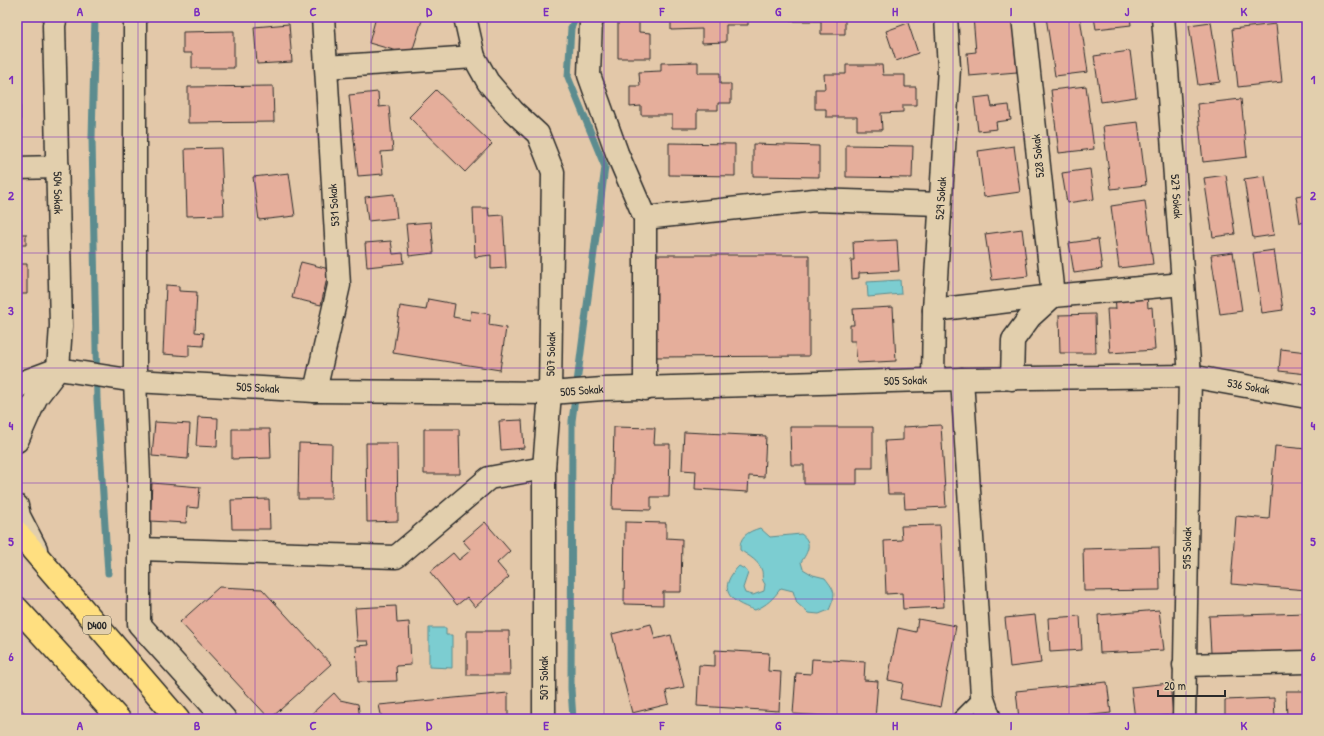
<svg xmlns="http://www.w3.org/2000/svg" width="1324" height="736" viewBox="0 0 1324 736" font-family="'Patrick Hand',sans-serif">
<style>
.water{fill:#7bcdd1;stroke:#5b8c8f}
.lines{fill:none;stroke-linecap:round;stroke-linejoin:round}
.stream{stroke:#5b8c8f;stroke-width:7}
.building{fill:#e5ae9b;stroke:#2b2b2b}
.lane-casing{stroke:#2b2b2b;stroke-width:16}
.street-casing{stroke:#2b2b2b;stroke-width:25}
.highway-casing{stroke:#2b2b2b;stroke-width:25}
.lane{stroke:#e2cfad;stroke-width:13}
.street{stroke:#e2cfad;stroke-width:22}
.highway{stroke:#ffdf80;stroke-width:22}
.grid{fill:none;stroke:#7b2cbf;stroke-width:1;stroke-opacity:0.55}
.labels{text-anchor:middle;stroke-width:4;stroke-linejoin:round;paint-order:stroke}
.shield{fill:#e2cfad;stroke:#625c52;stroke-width:1}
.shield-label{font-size:11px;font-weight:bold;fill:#2b2b2b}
.street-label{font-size:12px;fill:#2b2b2b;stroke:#e2cfad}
.neatline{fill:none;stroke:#7b2cbf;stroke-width:1.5}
.grid-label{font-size:13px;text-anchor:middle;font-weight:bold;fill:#7b2cbf}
</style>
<rect width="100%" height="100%" fill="#e3c8a9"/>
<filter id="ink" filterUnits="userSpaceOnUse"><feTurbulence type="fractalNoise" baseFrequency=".025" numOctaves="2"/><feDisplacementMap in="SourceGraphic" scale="8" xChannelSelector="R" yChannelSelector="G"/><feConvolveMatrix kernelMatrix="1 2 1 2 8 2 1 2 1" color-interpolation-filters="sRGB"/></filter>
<g filter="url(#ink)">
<!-- water -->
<path class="water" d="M900,280L901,294L868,297L867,282Z
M760,528L770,537L801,534C813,542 808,552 801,562L803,569L813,575L825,578C836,592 836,594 829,610L819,614L808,613L797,603L793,591L781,588C773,599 767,605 755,610C728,602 717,588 739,566L746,570L748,573L743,588L745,593L753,595L764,591L765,584C761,579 763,576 762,571C759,561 749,556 740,550C739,537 747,532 760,528Z
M429,628H446V635H452V668L429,667Z"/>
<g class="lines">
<!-- stream -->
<path class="stream" d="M95,17L92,138L97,400L108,573
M573,719L571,689L572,421L605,167L568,77L571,28L576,17"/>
</g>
<!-- building -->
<path class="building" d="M155,17H212L155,19Z
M376,17H423L411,55L369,43Z
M618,17H639V32L651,33V58H618Z
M660,17H761V18H748V25H726V42L702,43V29L671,30V22H660Z
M790,17H845V34H821V21H790Z
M973,17H1012L1017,72L969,76L967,53L976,52Z
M1046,17H1080L1088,72L1055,76Z
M1094,17H1130L1131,25L1096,29Z
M1211,22L1220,82L1198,85L1189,25Z
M908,23L918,53L896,61L886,31Z
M289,24L292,62L257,64L254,27Z
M1276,24L1282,82L1238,87L1232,29Z
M234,31V68H192V53H183V32Z
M17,34L19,61L17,62Z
M1130,51L1136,97L1101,102L1094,56Z
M698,62V73H720V84H731V103H718V110H697V128H672V115H641V106L630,107V86H640L639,72L661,71V63Z
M846,65H882L883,75H905V87H916V105H903V112L881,113L882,130H857V117H826V109H815V89H825L824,74H846Z
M273,86L274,122L188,123V87Z
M1086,86L1094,149L1059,153L1051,90Z
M436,90L492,144L465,172L409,117Z
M378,92L379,107L389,106L393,151L381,152L383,174L358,176L349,95Z
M17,95H20L21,145H17Z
M990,96L992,107L1009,105L1011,120L996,122L997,129L978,131L974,98Z
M1241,99L1247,157L1203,162L1197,104Z
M1138,122L1146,185L1111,189L1103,126Z
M669,143L735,144V176L669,175Z
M753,144L819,146V177L753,176Z
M846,145L913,146L912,178L846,177Z
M1014,146L1020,192L984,197L978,151Z
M221,148L224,215L187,216L185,149Z
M1090,169L1094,199L1067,203L1062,173Z
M289,173L295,216L259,220L253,177Z
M1226,175L1235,234L1213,237L1204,178Z
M1265,176L1274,235L1253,238L1244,179Z
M394,194L397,218L368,221L365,197Z
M1307,194V222L1300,223L1296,196Z
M1145,201L1153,264L1119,268L1111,206Z
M473,208H488L489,216L503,215L506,268L491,269V255L475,257Z
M17,219H21V234H26V245H20L19,264H27V294H17Z
M431,222L434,253L409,256L406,224Z
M1022,229L1028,276L992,280L985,234Z
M1098,239L1102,269L1074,273L1069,243Z
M897,240L899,271L859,273V278L852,279L851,260H854L853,242Z
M391,241L393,254L403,253L404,263L367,267L365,243Z
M1274,250L1283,310L1262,313L1253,253Z
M1233,252L1242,311L1220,314L1211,255Z
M655,255H809V356L656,357Z
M301,262L329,269L321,305L292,298Z
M166,285L179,286V291L197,292L195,332L204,333L203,346L189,345V356L163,354Z
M1147,294L1148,308L1152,307L1155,350L1110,353L1107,309H1116L1115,295Z
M428,299L455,304L453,317L470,320L471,311L490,314L489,325L506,328L500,370L393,353L400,306L426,310Z
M1306,304H1307V326H1304Z
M893,307L896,361L857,363L855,341H850V325H854L853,309Z
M1095,314L1096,353H1060L1059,315Z
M1281,349L1307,352V374L1279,371Z
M198,417L218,418L217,447L196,446Z
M522,420L524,448L501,450L499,421Z
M155,422L190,424L188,459L152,456Z
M941,425L946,507L905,509L904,494H888L885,441L903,440V427Z
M614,427L655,428L654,444H670L669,497H651V510L612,509Z
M790,427H873V468H857V484H804V465H791Z
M232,429H270L271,458L232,459Z
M424,429H459L460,474H424Z
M684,432L766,436L764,477L749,476L748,492L695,489L696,471L682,470Z
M299,443L332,444L331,499H298Z
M366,443H397L398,521L367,522Z
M1275,446L1307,449V590L1231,584L1236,516L1269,519Z
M152,483L200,487L198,508L187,507L186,523L150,521Z
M269,499L270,529H232L231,500Z
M485,522L510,551L497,563L509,577L475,607L467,597L457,605L430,572L453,553L459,560L471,550L463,541Z
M625,522L666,523V538L682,539L681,592H663V605L624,604Z
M940,525L944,607L903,609L902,593L886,594L884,541L902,540L901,526Z
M1159,547L1160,590L1084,591L1083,549Z
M219,587L262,589L331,664L270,719L180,622Z
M396,606L397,623L409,622L411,665L396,666L397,681L358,682L356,646L369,645L368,641H357L355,608Z
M1159,610L1164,650L1100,653L1098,615Z
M1307,613V651L1211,653L1209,616Z
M1035,615L1041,663L1010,667L1005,618Z
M1080,616L1082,650L1050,652L1048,618Z
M918,619L956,626L941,707L900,699L903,683L888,680L898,628L916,632Z
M651,624L655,639L671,635L684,687L666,691L669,704L632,713L612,634Z
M467,631H509L510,675H467Z
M715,650L769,653L768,671L781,672L779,711L697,706L699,665L715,666Z
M812,659L865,662L864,680L878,681L875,719L793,714L796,673L811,674Z
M1107,682L1111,713L1055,719H1019L1016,691Z
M1170,683L1173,715L1135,719L1131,687Z
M1286,691H1307V717L1287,718Z
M334,693L340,700L358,704L360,719H306Z
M508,693V719H382L379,705Z
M1274,698L1275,719H1225V700Z
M17,704L30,719H17Z"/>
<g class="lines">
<!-- lane casing -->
<g class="lane-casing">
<path id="lane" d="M959,719L982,696"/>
</g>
<!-- street casing -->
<g class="street-casing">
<g id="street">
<path id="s1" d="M56,17L54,25L61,326L58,369"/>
<path d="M135,17V381L139,477V624L225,719"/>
<path d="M465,17L474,57L488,82L513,111L538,134L553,172L550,393L544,468V719"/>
<path d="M594,17L591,21L589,75L617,153L645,218V389"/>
<path id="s2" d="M1163,17L1190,376L1184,719"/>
<path d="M326,67L474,57"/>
<path d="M17,168L58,167"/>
<path d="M645,218L814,200L940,204"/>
<path d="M934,310L1053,296L1183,284"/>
<path d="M962,379L982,696L990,719"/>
<path d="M1012,379L1013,340L1030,317L1053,296L1023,17"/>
<path id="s3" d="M933,380L934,310L949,68L946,17"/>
<path id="s4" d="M17,387L26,381L58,369L135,381L315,391L550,393L603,389L962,379L1190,376L1307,397"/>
<path d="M315,391L339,285L323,17"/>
<path d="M17,441L36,398L58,369"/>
<path d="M17,506L19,516L36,549"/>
<path d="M140,549L396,557L489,478L544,468"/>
<path d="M1184,665L1307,662"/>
</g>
</g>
<!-- highway casing -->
<g class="highway-casing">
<path id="highway" d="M17,532L178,719
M17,608L119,719"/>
</g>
<!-- lane -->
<use href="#lane" class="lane"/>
<!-- street -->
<use href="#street" class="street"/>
<!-- highway -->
<use href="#highway" class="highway"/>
</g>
</g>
<!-- grid -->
<path class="grid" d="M138,17V719M255,17V719M371,17V719M487,17V719M604,17V719M720,17V719M837,17V719M953,17V719M1069,17V719M1186,17V719M17,137H1307M17,253H1307M17,368H1307M17,483H1307M17,599H1307"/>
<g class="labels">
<!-- shield labels -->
<rect class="shield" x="83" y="616" width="28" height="18" rx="3"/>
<g class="shield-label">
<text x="97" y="629">D400</text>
</g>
<!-- street labels -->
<g class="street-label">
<text transform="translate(1038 156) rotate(-96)" y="4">528 Sokak</text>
<text dy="4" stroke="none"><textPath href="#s1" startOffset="176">504 Sokak</textPath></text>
<text dy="4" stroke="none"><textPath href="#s2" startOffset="180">527 Sokak</textPath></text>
<text dy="4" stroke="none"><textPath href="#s3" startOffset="182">529 Sokak</textPath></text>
<text transform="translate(334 205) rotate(-94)" y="4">531 Sokak</text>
<text transform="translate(551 354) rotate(-89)" y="4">507 Sokak</text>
<text dy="4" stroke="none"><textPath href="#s4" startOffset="894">505 Sokak</textPath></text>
<text dy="4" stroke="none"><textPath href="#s4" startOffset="1238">536 Sokak</textPath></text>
<text dy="4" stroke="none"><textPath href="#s4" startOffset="246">505 Sokak</textPath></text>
<text dy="4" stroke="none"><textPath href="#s4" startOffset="570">505 Sokak</textPath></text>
<text transform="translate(1187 548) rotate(-89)" y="4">515 Sokak</text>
<text transform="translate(544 678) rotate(-90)" y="4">507 Sokak</text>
</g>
</g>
<!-- margin -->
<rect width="1324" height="736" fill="none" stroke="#e2cfad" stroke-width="44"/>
<!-- scale -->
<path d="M1158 690v6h67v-6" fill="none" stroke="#2b2b2b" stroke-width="2"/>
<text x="1164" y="690" font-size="12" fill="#2b2b2b" stroke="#e2cfad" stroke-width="3" paint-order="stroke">20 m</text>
<rect x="22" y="22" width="1280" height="692" class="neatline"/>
<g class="grid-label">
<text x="80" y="16">A</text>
<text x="197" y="16">B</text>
<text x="313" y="16">C</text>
<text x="429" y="16">D</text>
<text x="546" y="16">E</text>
<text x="662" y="16">F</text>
<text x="778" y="16">G</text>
<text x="895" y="16">H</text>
<text x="1011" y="16">I</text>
<text x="1127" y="16">J</text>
<text x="1244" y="16">K</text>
<text x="11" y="84">1</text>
<text x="1313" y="84">1</text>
<text x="11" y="200">2</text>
<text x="1313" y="200">2</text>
<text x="11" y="315">3</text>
<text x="1313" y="315">3</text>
<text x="11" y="430">4</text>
<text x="1313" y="430">4</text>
<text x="11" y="546">5</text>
<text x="1313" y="546">5</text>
<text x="11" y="661">6</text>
<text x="1313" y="661">6</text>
<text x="80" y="730">A</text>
<text x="197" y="730">B</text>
<text x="313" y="730">C</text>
<text x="429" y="730">D</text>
<text x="546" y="730">E</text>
<text x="662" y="730">F</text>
<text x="778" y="730">G</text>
<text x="895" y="730">H</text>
<text x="1011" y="730">I</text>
<text x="1127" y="730">J</text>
<text x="1244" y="730">K</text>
</g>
</svg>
